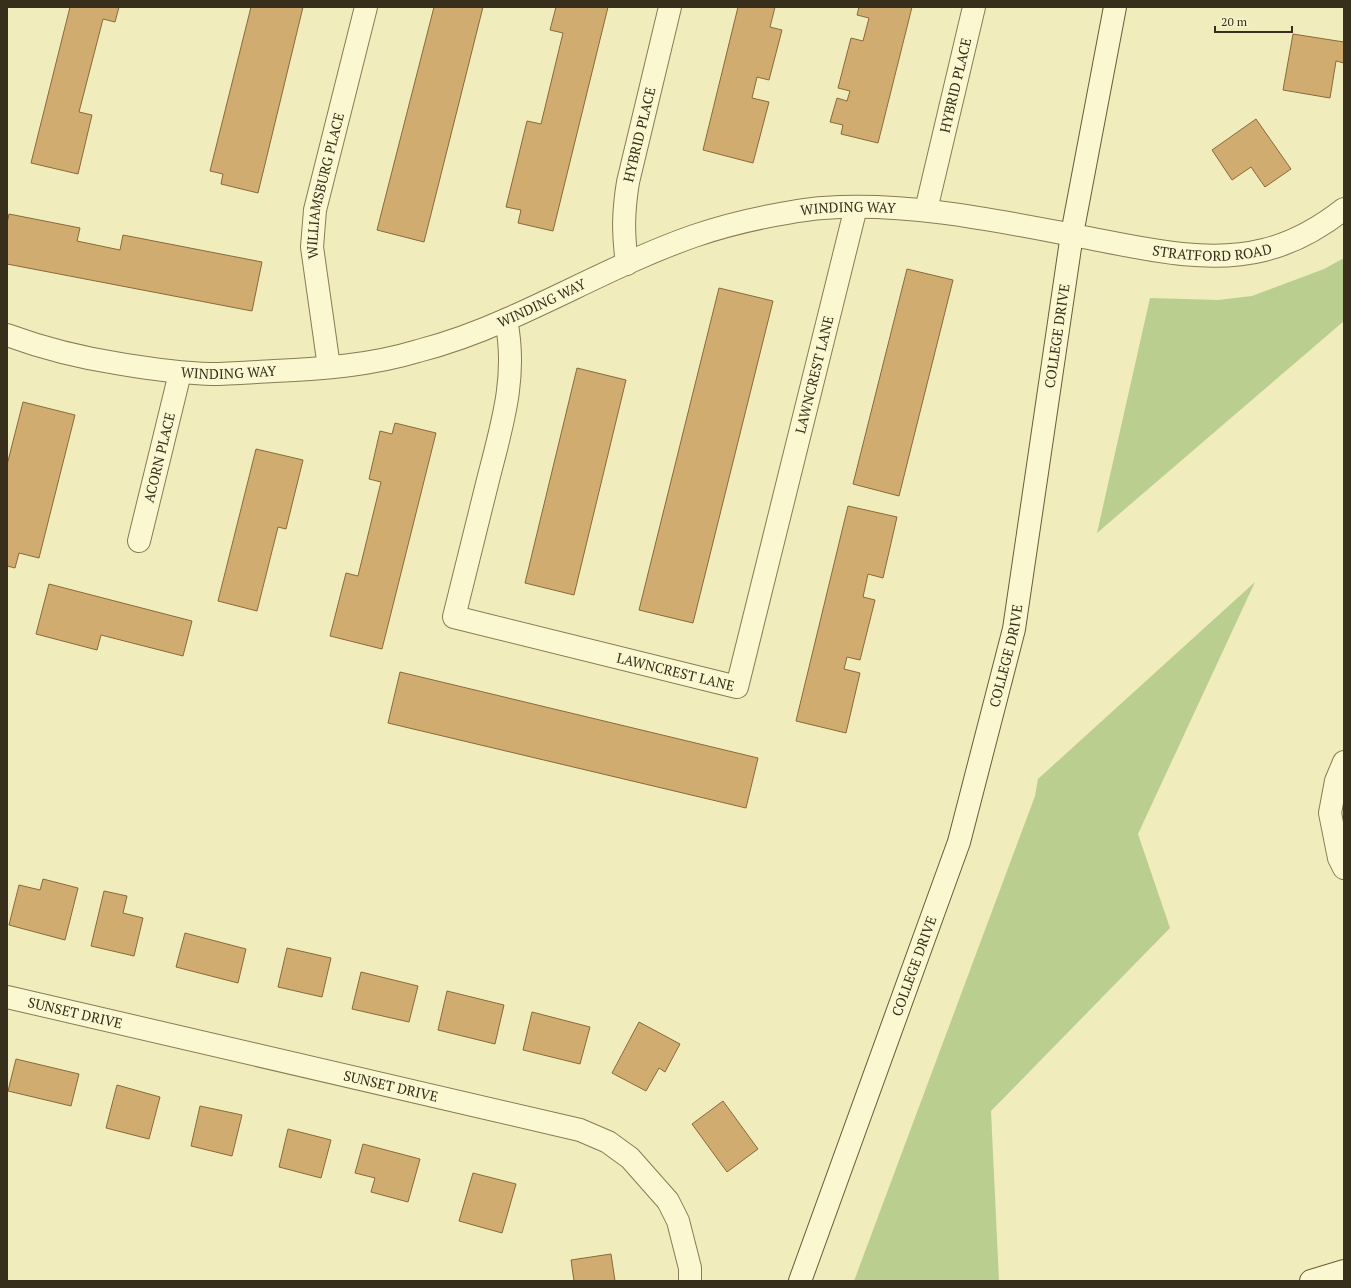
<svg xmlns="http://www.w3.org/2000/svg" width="1351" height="1288" viewBox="0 0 1351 1288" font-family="'PT Serif',serif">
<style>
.green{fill:#bace90}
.building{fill:#d1ac70;stroke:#896a39}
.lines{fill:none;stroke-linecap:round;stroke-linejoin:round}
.street-casing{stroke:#897b55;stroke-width:24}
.secondary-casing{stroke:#6a5c38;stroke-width:24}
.street{stroke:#fbf7d0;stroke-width:22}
.secondary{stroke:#fbf7d0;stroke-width:22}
.labels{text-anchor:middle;stroke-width:3;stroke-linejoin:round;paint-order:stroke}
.street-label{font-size:14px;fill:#372e1b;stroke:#f7f4cc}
</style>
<rect width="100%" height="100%" fill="#f0ecbc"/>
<!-- green -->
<path class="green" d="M1344,258V321L1097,533L1150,298L1218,300L1252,296L1324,269Z
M1255,582L1138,834L1170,928L991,1111L999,1281H854L1035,796L1038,779Z"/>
<!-- building -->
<path class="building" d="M70,7H119L115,22L103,19L79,112L92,115L78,174L31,163Z
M251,7H303L258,193L221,184L223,174L210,171Z
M434,7H483L424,242L377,230Z
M556,7H608L553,231L518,223L521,210L506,207L527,121L541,124L563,33L550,30Z
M738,7H775L770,27L782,30L769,80L757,77L752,98L769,102L753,163L703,150Z
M859,7H912L878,143L841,134L843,125L830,122L837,98L847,101L850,91L838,88L851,38L863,41L869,18L857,15Z
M1293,34L1344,42V63L1336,61L1330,98L1283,90Z
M1256,119L1291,169L1265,187L1251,167L1232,180L1212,150Z
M9,214L80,228L77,241L120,250L123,235L262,262L252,311L7,264V223Z
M907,269L953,280L899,496L853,484Z
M719,288L773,301L693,623L639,610Z
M577,368L626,380L574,595L525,583Z
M23,402L75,415L39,558L19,553L15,568L7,566V465Z
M395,423L436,433L382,649L330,636L346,573L358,576L381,482L369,479L380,431L392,434Z
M256,449L303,460L286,529L278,527L257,611L218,601Z
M848,506L897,517L883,578L868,574L863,597L875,600L860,660L847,657L844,669L860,673L846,733L796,721Z
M49,584L192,621L183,656L101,635L97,650L36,634Z
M400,672L758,758L746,808L388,723Z
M43,879L78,888L65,940L9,925L19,885L40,890Z
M104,891L127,896L123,913L143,918L134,956L91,946Z
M185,933L246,949L238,983L176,967Z
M287,948L331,958L322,997L278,987Z
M361,972L418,986L409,1022L352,1009Z
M447,991L504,1005L495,1044L438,1030Z
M532,1012L590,1027L580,1064L523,1050Z
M639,1022L680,1044L665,1072L659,1068L646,1091L612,1073Z
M16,1059L79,1074L71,1106L8,1091Z
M117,1085L160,1097L149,1139L106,1128Z
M723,1101L758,1149L727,1172L692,1124Z
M200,1106L242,1115L232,1156L191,1146Z
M288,1129L331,1140L321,1178L279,1167Z
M363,1144L420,1159L408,1202L371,1192L375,1178L355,1173Z
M473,1173L516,1184L502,1233L459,1221Z
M611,1254L615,1281H574L571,1260Z"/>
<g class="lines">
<!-- street casing -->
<g class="street-casing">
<g id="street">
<path id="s1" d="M926,210L974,7"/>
<path id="s2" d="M627,264C623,233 623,213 628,182L670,7"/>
<path id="s3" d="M506,320C518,378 501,428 487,484C476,529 465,573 454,617L737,687L856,207"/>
<path id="s4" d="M7,335C45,349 82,358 121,364C151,369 181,373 211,374C232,374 253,372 274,371C322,369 372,365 418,351C449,343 481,331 510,318C571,291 631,258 694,236C720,227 748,220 775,215C791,212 807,209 823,208C909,202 994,220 1078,236C1137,247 1205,265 1264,250C1293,243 1321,227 1344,209"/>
<path id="s5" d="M329,367L312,247L315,210L366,7"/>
<path id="s6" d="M139,541L180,373"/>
<path d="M1344,762L1336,781L1330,813L1339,858L1344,868"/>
<path id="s7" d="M7,997L580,1130L608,1142L630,1158L668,1201L678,1221L690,1268V1281"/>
</g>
</g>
<!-- secondary casing -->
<g class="secondary-casing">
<g id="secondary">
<path id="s8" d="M800,1281L959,842L1014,629L1072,234L1115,7"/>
<path d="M1311,1281L1344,1271"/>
</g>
</g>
<!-- street -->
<use href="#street" class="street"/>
<!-- secondary -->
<use href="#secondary" class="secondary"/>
</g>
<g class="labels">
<!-- street labels -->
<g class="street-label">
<text dy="5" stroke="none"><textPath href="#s1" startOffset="128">HYBRID PLACE</textPath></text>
<text dy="5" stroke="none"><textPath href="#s2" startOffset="131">HYBRID PLACE</textPath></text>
<text dy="5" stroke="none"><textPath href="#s5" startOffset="184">WILLIAMSBURG PLACE</textPath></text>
<text dy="5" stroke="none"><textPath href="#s4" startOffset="874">WINDING WAY</textPath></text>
<text dy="5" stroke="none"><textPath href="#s4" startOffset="1242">STRATFORD ROAD</textPath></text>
<text dy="5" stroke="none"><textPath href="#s4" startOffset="550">WINDING WAY</textPath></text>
<text dy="5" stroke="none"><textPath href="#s8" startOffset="983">COLLEGE DRIVE</textPath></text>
<text dy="5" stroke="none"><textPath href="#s4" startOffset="226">WINDING WAY</textPath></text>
<text dy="5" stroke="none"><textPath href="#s3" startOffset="917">LAWNCREST LANE</textPath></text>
<text dy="5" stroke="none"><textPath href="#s6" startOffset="86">ACORN PLACE</textPath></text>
<text dy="5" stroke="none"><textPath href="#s8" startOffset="659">COLLEGE DRIVE</textPath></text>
<text dy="5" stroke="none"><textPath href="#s3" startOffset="532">LAWNCREST LANE</textPath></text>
<text dy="5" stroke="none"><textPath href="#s8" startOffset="335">COLLEGE DRIVE</textPath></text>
<text dy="5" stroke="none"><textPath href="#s7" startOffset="70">SUNSET DRIVE</textPath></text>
<text dy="5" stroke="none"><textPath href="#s7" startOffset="394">SUNSET DRIVE</textPath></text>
</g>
</g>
<!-- border -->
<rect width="1351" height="1288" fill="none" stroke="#372e1b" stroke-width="16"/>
<!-- scale -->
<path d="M1215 26v6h77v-6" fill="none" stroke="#372e1b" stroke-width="2"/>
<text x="1221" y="26" font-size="12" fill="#372e1b" stroke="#f7f4cc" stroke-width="3" paint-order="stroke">20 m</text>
</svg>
